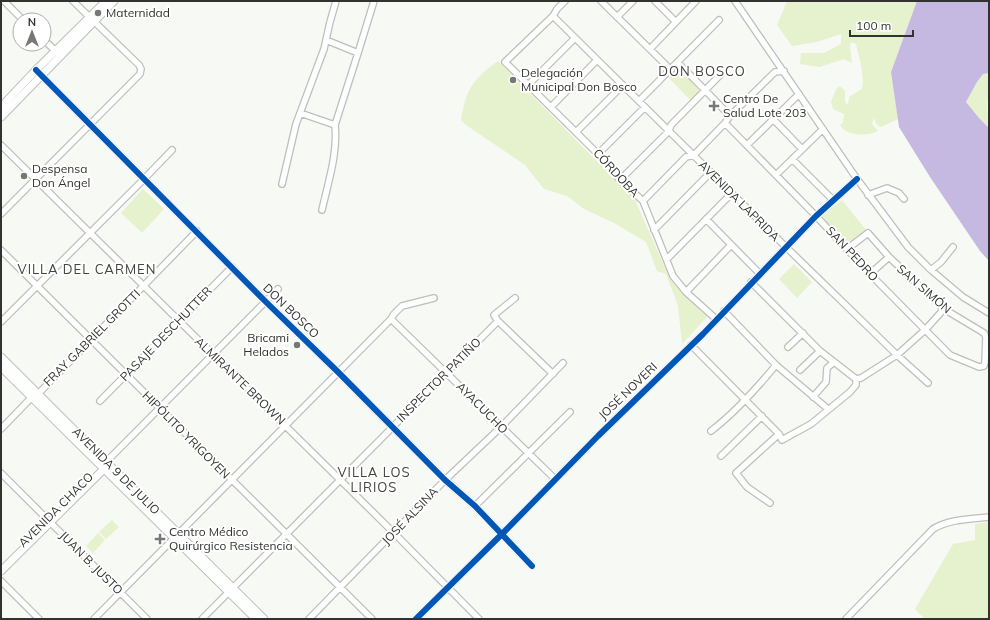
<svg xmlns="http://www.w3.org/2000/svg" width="990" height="620" viewBox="0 0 990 620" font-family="Mulish,sans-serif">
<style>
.green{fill:#e6f1cd}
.water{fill:#c5b9e2}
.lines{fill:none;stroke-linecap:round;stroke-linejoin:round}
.minor-casing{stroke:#bdbfbb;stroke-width:8}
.major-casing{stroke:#bdbfbb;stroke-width:9}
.minor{stroke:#fefefe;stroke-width:5.5}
.major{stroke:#fefefe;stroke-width:7}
.cycleway-casing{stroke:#fff;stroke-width:8}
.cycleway{stroke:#0057b8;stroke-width:6}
.poi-dot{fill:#777875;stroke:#fff;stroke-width:1.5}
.labels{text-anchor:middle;stroke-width:4;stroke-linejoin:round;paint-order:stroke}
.poi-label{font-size:12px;fill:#323330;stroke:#fff;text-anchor:start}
.street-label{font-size:12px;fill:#323330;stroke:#fff}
.neighbourhood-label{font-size:13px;letter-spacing:1px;fill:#43453f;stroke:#fff}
</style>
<rect width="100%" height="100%" fill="#f7f9f5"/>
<!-- green -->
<path class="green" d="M787,1H917L891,72L898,119L881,127L877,125L874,118L872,124L878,131C868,136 847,137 840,125L843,122L844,114L833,109L831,101L837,88L840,86L845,91V102L848,105L849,97L862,89C865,74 859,59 856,44L851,42L850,47L852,63L844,59L820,67L800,64L801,53H824L841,44V34L817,42L792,46L777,25Z
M498,61L635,200L670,279L679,290L707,317L682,344L678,306L666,274L657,271L646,242L614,223L584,209L567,196L544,189L525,165L466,125L461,120C466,89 473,79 498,61Z
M679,69L700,91L690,100L669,78Z
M989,73V96C985,103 989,119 989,128L979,118L966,102L977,82L983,74Z
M143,189L164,209L142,233L121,213Z
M842,200L866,230L847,244L821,216Z
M794,264L812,282L797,298L779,279Z
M112,520L119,527L106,539L99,532Z
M989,522V619H925L915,609L953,544L975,540V524Z
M98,533L105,540L93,553L86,546Z"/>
<!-- water -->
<path class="water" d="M917,1H989V73L983,74L977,82L966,102L979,118L989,128V261L980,251L930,177L899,127L891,72Z"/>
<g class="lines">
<!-- minor casing -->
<g class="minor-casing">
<path id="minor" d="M4,1L23,20
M565,1L557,9L553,16L505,62L598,154L620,180L643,201L673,276L686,292L716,319
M601,1L671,70
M655,1L676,22
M735,1L857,179L908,247L931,270L963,297L989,313
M553,16L786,247L897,355L928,383
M617,17L633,1
M44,40L61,56
M326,40L358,53
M650,49L696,1
M678,63L705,90L730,116
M36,70L266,302L338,372L445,480L475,506L532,566
M528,85L575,38
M639,101L719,20
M551,107L597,60
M300,113L335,125
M773,119L802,149
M725,123L816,216L870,274L950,355L979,367L984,366L985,362L986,337L984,333L944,309L889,257L868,233L847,249
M576,132L623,85
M1,145L394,533L479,619
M747,145L799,94
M598,154L645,107
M792,159L833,200
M776,175L823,129
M620,180L669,131L671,125L723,72
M282,184L296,124L324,49L330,22L336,1
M868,195L887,188L899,193L904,199
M643,201L686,157L694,155L725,123L730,116L775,72L784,71
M322,210C328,183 338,153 335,125L358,53L374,1
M1,214L140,74L141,69L139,65L73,1
M706,219L760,274
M654,230L711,172
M1,250L372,619
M667,259L732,193
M931,270L941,262L953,247
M870,274L889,257
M751,282L820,351L856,379
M686,292L731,245
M515,298L494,315L498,321L553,374
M724,311L776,365L828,409
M391,319L555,479
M1,322L144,179L172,150
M691,345L779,434L782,440L811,424L850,392L856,385V379L861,378L897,355L925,330L944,309
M788,347L803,333
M800,370L820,351
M813,397L826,382L827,368L834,362
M100,401L232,267
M1,429L32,397L38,394L197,231
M711,431C736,412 757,388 776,365
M721,456L762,416
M106,462L278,289
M1,473L147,619
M770,503L747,487L736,473L779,434
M475,506L570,412
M1,581L39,619
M94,619L391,319L394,314L402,306L434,298
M202,619L498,321
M309,619L445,480L501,427L563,363
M416,619L503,533L598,436L703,334L816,216L857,179
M846,619L933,529C949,519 971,519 989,517"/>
</g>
<!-- major casing -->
<g class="major-casing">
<path id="major" d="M1,107L36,70L106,1
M1,117L114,1
M1,357L264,619
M1,367L256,619
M1,571L104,469L106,464"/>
</g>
<!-- minor -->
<use href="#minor" class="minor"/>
<!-- major -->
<use href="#major" class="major"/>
<!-- cycleway casing -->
<g class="cycleway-casing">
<path id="cycleway" d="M36,70L266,302L338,372L445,480L475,506L532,566
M416,619L503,533L598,436L703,334L816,216L857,179"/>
</g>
<!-- cycleway -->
<use href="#cycleway" class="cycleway"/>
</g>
<!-- markers -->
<g class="poi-dot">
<circle cx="98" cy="13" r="4"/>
<circle cx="513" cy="80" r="4"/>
<path d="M712 100h4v4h4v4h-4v4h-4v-4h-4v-4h4z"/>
<circle cx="24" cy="176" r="4"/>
<circle cx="297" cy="345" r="4"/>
<path d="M158 533h4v4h4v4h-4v4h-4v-4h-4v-4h4z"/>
</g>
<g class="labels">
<!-- poi labels -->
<g class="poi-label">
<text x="106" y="17">Maternidad</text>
<text x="521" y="77">Delegación<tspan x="521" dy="14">Municipal Don Bosco</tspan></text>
<text x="723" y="103">Centro De<tspan x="723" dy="14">Salud Lote 203</tspan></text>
<text x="32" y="173">Despensa<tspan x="32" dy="14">Don Ángel</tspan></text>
<text x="289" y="342" text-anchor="end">Bricami<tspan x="289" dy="14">Helados</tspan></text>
<text x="169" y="536">Centro Médico<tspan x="169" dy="14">Quirúrgico Resistencia</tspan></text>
</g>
<!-- street labels -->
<g class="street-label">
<text transform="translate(616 173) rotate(47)" y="4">CÓRDOBA</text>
<text transform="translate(739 201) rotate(45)" y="4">AVENIDA LAPRIDA</text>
<text transform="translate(852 254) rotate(47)" y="4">SAN PEDRO</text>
<text transform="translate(924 289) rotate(41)" y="4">SAN SIMÓN</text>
<text transform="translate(291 311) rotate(44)" y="4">DON BOSCO</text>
<text transform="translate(166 334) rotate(-46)" y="4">PASAJE DESCHUTTER</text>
<text transform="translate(92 338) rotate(-45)" y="4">FRAY GABRIEL GROTTI</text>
<text transform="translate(439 380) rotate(-45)" y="4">INSPECTOR PATIÑO</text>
<text transform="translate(240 381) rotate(44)" y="4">ALMIRANTE BROWN</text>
<text transform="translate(628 391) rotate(-44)" y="4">JOSÉ NOVERI</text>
<text transform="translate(482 408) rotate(45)" y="4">AYACUCHO</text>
<text transform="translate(186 435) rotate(45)" y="4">HIPÓLITO YRIGOYEN</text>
<text transform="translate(116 471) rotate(45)" y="4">AVENIDA 9 DE JULIO</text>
<text transform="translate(56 510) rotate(-45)" y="4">AVENIDA CHACO</text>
<text transform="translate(410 516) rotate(-46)" y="4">JOSÉ ALSINA</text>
<text transform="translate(91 563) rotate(45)" y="4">JUAN B. JUSTO</text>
</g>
<!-- neighbourhood labels -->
<g class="neighbourhood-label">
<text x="702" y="76">DON BOSCO</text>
<text x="87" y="274">VILLA DEL CARMEN</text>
<text x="374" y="477">VILLA LOS<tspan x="374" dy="15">LIRIOS</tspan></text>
</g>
</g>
<!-- border -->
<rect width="990" height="620" fill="none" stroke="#323330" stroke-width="4"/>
<!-- north arrow -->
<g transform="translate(32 32)"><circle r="19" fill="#ffffff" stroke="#adadac"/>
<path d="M0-3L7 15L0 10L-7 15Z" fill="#777875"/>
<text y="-6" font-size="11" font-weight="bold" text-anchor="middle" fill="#323330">N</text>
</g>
<!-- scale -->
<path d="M850 30v6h63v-6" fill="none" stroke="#323330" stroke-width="2"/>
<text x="856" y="30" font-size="12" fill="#323330" stroke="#ffffff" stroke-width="3" paint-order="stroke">100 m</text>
</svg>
